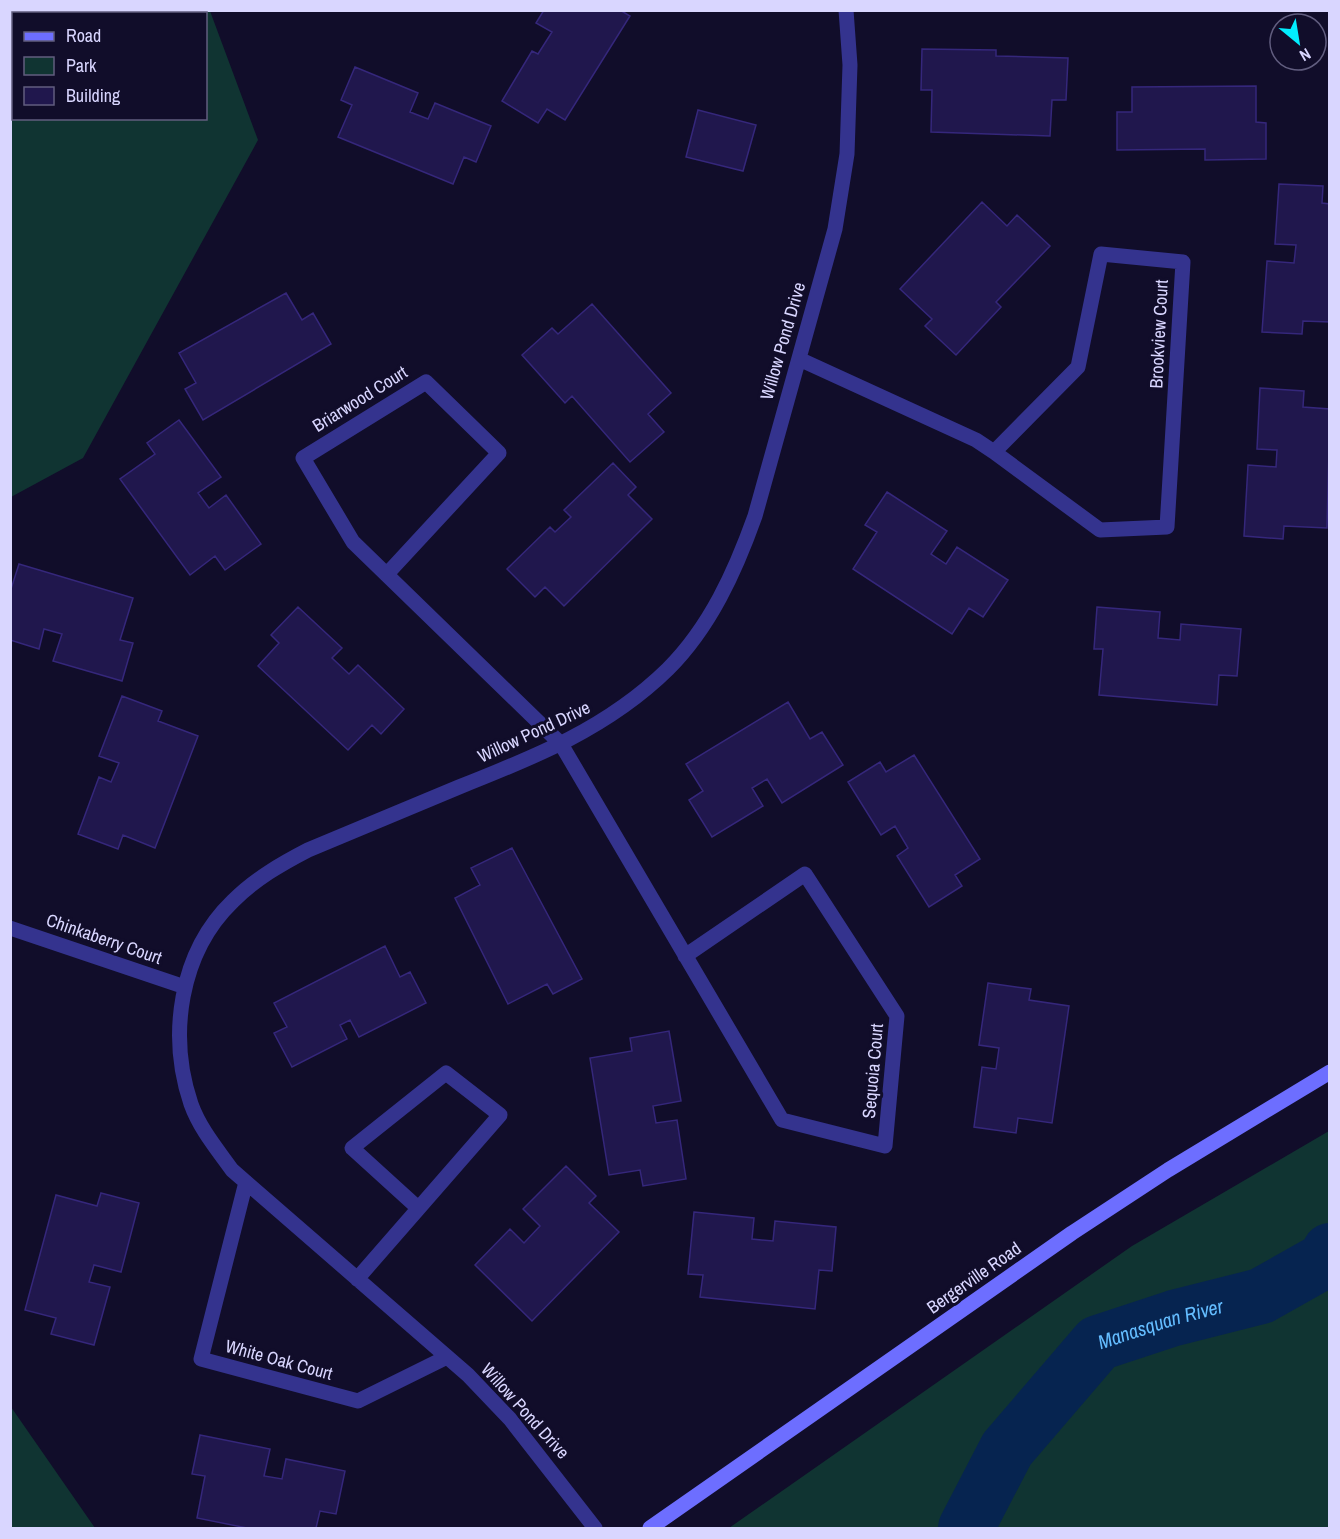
<svg xmlns="http://www.w3.org/2000/svg" width="1340" height="1539" viewBox="0 0 1340 1539" font-family="'Archivo Narrow',sans-serif">
<style>
.green{fill:#103432;fill-rule:evenodd}
.lines{fill:none;stroke-linecap:round;stroke-linejoin:round}
.river{stroke:#062450;stroke-width:56}
.building{fill:#20174d;stroke:#35277b;stroke-width:1.5}
.street{stroke:#34338e;stroke-width:15}
.secondary{stroke:#6d6eff;stroke-width:15}
.labels{text-anchor:middle;stroke-width:6;stroke-linejoin:round;paint-order:stroke}
.street-label{font-size:18px;fill:#d9d6ff;stroke:#110d2a}
.water-label{font-size:20px;font-style:italic;fill:#64bdff;stroke:#110d2a}
</style>
<rect width="100%" height="100%" fill="#110d2a"/>
<!-- green -->
<path class="green" d="M11,10L210,11L258,140L83,458L11,497ZM14,14H206V118H14Z
M1329,1131V1528H729L1132,1246Z
M11,1407L95,1528H11Z"/>
<g class="lines">
<!-- river -->
<path class="river" id="s1" d="M966,1528L1007,1449L1098,1343L1174,1318L1261,1296L1325,1260L1330,1251"/>
</g>
<!-- building -->
<path class="building" d="M544,10H620L630,16L565,120L547,109L538,123L502,101L532,51L538,54L552,32L536,23Z
M922,49L996,50V56L1068,58L1066,100H1052L1050,136L931,132L932,90H921Z
M355,67L418,93L410,112L428,119L435,103L491,126L476,162L464,157L453,184L338,137L352,105L341,100Z
M1256,86V122L1266,123V159L1205,160V149L1117,150V112H1132V87Z
M698,110L756,125L743,171L686,157Z
M1279,184L1323,186L1322,203L1330,204V322L1303,321L1302,334L1262,332L1267,261L1294,263L1296,245L1275,244Z
M982,202L1007,226L1017,215L1050,246L996,302L1001,307L956,355L925,326L932,319L900,289Z
M286,293L302,320L313,313L331,344L203,420L185,389L196,383L179,353Z
M592,304L671,393L648,414L664,432L630,462L572,396L565,403L522,355L552,328L558,334Z
M1260,388L1304,391L1303,407L1330,409L1327,528L1284,526L1283,539L1244,536L1248,465L1276,467L1277,450L1257,449Z
M179,420L221,477L198,493L209,508L226,495L261,544L225,570L215,556L190,575L120,479L155,454L147,443Z
M613,463L636,487L628,495L652,519L564,606L545,587L535,597L507,569L550,527L555,532L571,517L564,510Z
M887,492L947,531L931,554L946,564L957,547L1008,580L983,617L969,608L952,634L853,569L877,532L865,525Z
M19,564L133,598L120,640L133,643L122,681L53,661L62,634L44,629L39,649L10,640V592Z
M298,607L342,648L332,658L349,674L358,665L404,709L381,734L372,725L348,750L258,666L279,643L271,635Z
M1097,607L1160,612L1158,638L1180,640L1181,624L1241,629L1237,676L1219,675L1217,705L1099,695L1103,649H1094Z
M122,696L162,711L158,721L198,736L155,848L123,835L118,849L78,834L99,777L111,782L119,763L99,756Z
M788,702L810,739L822,732L843,765L782,803L767,779L752,788L763,806L712,837L689,800L703,791L686,764Z
M914,755L980,859L955,875L962,886L929,907L897,856L908,848L895,826L881,835L848,782L880,762L886,772Z
M512,848L582,979L553,994L547,984L508,1004L455,898L480,885L471,868Z
M385,946L400,977L410,972L426,1003L359,1037L350,1020L340,1025L347,1039L292,1067L274,1033L287,1027L274,1003Z
M988,983L1031,989L1029,1000L1069,1006L1052,1123L1018,1118L1016,1133L974,1127L982,1067L996,1069L999,1048L979,1045Z
M669,1031L681,1101L653,1106L656,1123L677,1120L686,1179L643,1186L640,1170L609,1175L590,1058L632,1051L630,1038Z
M566,1166L596,1196L589,1203L619,1232L532,1321L475,1265L510,1229L524,1243L540,1226L523,1209Z
M101,1193L139,1203L121,1272L94,1265L89,1282L110,1287L94,1345L51,1334L56,1318L25,1310L56,1195L97,1206Z
M694,1212L754,1218L752,1239L773,1241L775,1221L836,1227L832,1271L819,1270L815,1309L700,1297L703,1275L688,1274Z
M200,1435L270,1449L264,1476L282,1479L286,1459L345,1471L336,1514L320,1511L316,1528H247L197,1518L205,1476L192,1474Z"/>
<g class="lines">
<!-- street -->
<path class="street" d="M799,359L976,440L994,452L1100,530L1167,527L1183,262L1101,254L1078,367L994,452
M387,574L499,453L426,382L303,458L353,542L561,744L782,1120L885,1146L897,1016L805,874L685,956
M10,928L185,987
M246,1182L201,1359L358,1401L447,1357
M357,1279L500,1115L446,1073L352,1148L418,1208
M595,1528L510,1419L468,1375L232,1170C217,1149 200,1129 191,1104C168,1036 179,953 233,901C255,879 281,864 308,850C358,829 409,808 459,787C535,757 608,728 668,669C710,627 735,572 755,516L835,229L847,154L850,65L846,10"/>
<!-- secondary -->
<path class="secondary" d="M650,1528L1072,1233L1168,1170L1330,1072"/>
</g>
<g class="labels">
<!-- street labels -->
<g class="street-label">
<text transform="translate(1159 334) rotate(-87)" y="6">Brookview Court</text>
<text transform="translate(783 341) rotate(-74)" y="6">Willow Pond Drive</text>
<text transform="translate(360 399) rotate(-32)" y="6">Briarwood Court</text>
<text transform="translate(534 732) rotate(-25)" y="6">Willow Pond Drive</text>
<text transform="translate(104 939) rotate(19)" y="6">Chinkaberry Court</text>
<text transform="translate(873 1071) rotate(-85)" y="6">Sequoia Court</text>
<text transform="translate(974 1278) rotate(-35)" y="6">Bergerville Road</text>
<text transform="translate(279 1360) rotate(15)" y="6">White Oak Court</text>
<text transform="translate(525 1411) rotate(48)" y="6">Willow Pond Drive</text>
</g>
<!-- water labels -->
<g class="water-label">
<text dy="7" stroke="none"><textPath href="#s1" startOffset="294">Manasquan River</textPath></text>
</g>
</g>
<!-- border -->
<rect width="1340" height="1539" fill="none" stroke="#d9d6ff" stroke-width="24"/>
<!-- legend -->
<rect x="12" y="12" width="195" height="108" fill="#110d2a" stroke="#615d7f" stroke-width="1.5"/>
<rect x="24" y="32" width="30" height="9" fill="#6d6eff" stroke="#615d7f" stroke-width="1.5"/>
<text x="66" y="42" font-size="18" fill="#d9d6ff">Road</text>
<rect x="24" y="57" width="30" height="18" fill="#103432" stroke="#615d7f" stroke-width="1.5"/>
<text x="66" y="72" font-size="18" fill="#d9d6ff">Park</text>
<rect x="24" y="87" width="30" height="18" fill="#20174d" stroke="#615d7f" stroke-width="1.5"/>
<text x="66" y="102" font-size="18" fill="#d9d6ff">Building</text>
<!-- north arrow -->
<g transform="translate(1298 42) rotate(150)"><circle r="28" fill="#110d2a" stroke="#615d7f" stroke-width="1.5"/>
<path d="M0-4.5L10 22L0 15L-10 22Z" fill="#02eeff"/>
<text y="-9" font-size="16" font-weight="bold" text-anchor="middle" fill="#d9d6ff">N</text>
</g>
</svg>
